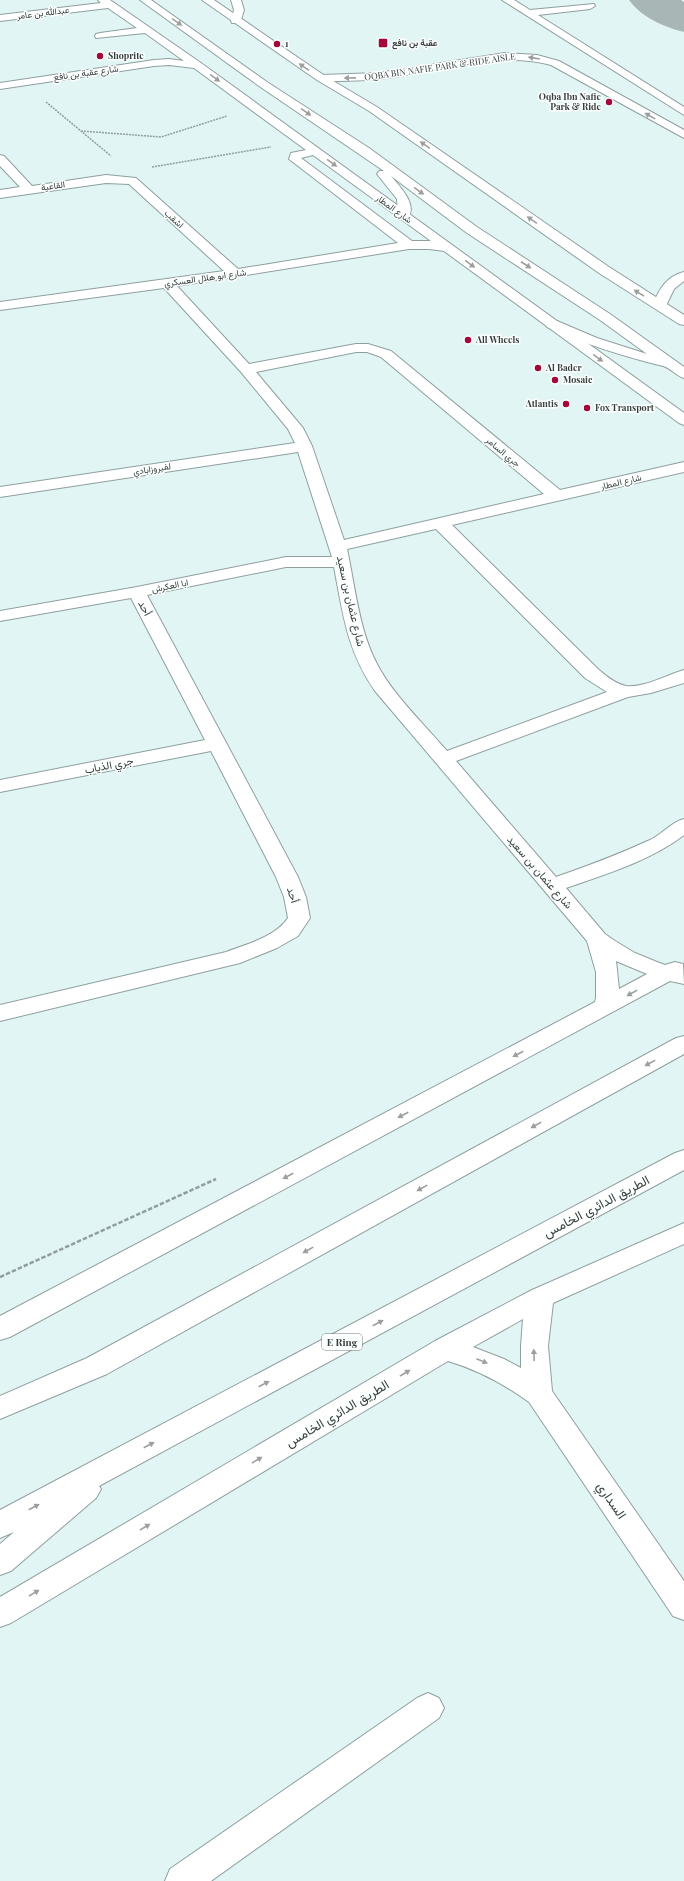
<svg xmlns="http://www.w3.org/2000/svg" width="684" height="1881" viewBox="0 0 684 1881" font-family="'Playfair Display',Vazirmatn,serif">
<style>
.lines{fill:none;stroke-linecap:round;stroke-linejoin:round}
.taxiway{fill:#a8b6b6;fill-rule:evenodd}
.minor-casing{stroke:#8e9f9f;stroke-width:2}
.major-casing{stroke:#8e9f9f;stroke-width:2}
.highway-casing{stroke:#8e9f9f;stroke-width:2}
.path-far1{stroke:#909e9e;stroke-width:1.5;stroke-dasharray:2 1;stroke-linecap:butt}
.path{stroke:#909e9e;stroke-width:2.5;stroke-dasharray:4.5 2;stroke-linecap:butt}
.minor{fill:#fff;fill-rule:evenodd}
.major{fill:#fff;fill-rule:evenodd}
.highway{fill:#fff;fill-rule:evenodd}
.oneway{fill:#9b9f9e}
.poi-dot{fill:#a3073a;stroke:#fbfffe;stroke-width:1.5}
.labels{text-anchor:middle;stroke-width:3;stroke-linejoin:round;paint-order:stroke}
.far-street-label{font-size:9px;fill:#373f3e;stroke:#fbfffe}
.far-poi-label{font-size:9px;font-weight:bold;fill:#373f3e;stroke:#fbfffe;text-anchor:start}
.shield{fill:#fbfffe;stroke:#727978;stroke-width:1}
.shield-label{font-size:10px;font-weight:bold;fill:#373f3e}
.street-label{font-size:11px;fill:#373f3e;stroke:#fbfffe}
.near-street-label{font-size:13px;fill:#373f3e;stroke:#fbfffe}
</style>
<rect width="100%" height="100%" fill="#e2f5f5"/>
<g class="lines">
<!-- taxiway -->
<path class="taxiway" d="M629,0H681L684,2V32C664,27 641,17 629,0Z"/>
<!-- minor casing -->
<g class="minor-casing">
<path id="minor" d="M98,0H110L201,63L684,413V425L679,423L444,251L429,249H409L177,286L249,364L356,344H368L391,351L560,490L684,462V472L452,525L599,670C606,676 616,684 626,686C645,688 666,675 684,670V683L651,693L628,697L456,761L556,877C588,866 619,854 650,840C663,834 671,822 684,819V835C650,861 606,874 566,888L605,934L615,941L635,953L657,962L665,965L675,962L683,964L684,984L670,981L10,1337L0,1340V1316L595,1002L596,998V972L587,941L375,691C347,651 343,614 334,567H286L147,595L298,877L306,897L310,918L298,936L277,948L240,963L0,1021V1005L226,952C247,944 275,937 288,918L284,897L276,877L211,751L0,792V780L205,740L131,598L0,621V611L137,587L286,557H332L298,452L0,497V487L295,443L288,429L241,372L164,288L0,310V302L224,271L129,184L106,183L0,198V190L20,187L0,166V155L4,156L32,186L106,175L136,178L238,269L398,243L289,159L291,153L306,150L194,68L169,65L154,66L0,89V83L154,60L169,59L184,61L145,33L96,38L95,36L96,34L100,33L137,28L108,8L0,21V15L101,3ZM313,155L431,241H412L301,158ZM356,352H367L381,357L544,494L344,540L312,446L303,428L256,372ZM436,529L585,678L607,692L447,751C424,724 393,695 377,664C359,630 355,586 347,549ZM616,961L647,974L619,989Z
M231,0H241L244,10L240,23H232L231,21L234,10Z
M502,0H514L530,10L594,4L595,6L590,9L538,15L684,107V115Z
M505,53L537,55L559,61L684,130V138L551,65C498,50 434,73 379,79C360,81 340,81 321,81L316,78L321,75L378,73Z
M684,272V281L674,289L665,308H655L653,305C659,289 667,276 684,272Z
M684,1223V1244L553,1303L548,1346L552,1391L684,1581V1620L673,1616L529,1402C504,1384 478,1370 448,1361L11,1623L0,1627V1597L435,1341L532,1290ZM523,1319L521,1346V1368L504,1359L473,1347Z
M428,1693L439,1698L444,1708L439,1718L211,1881H165L170,1869L417,1698Z"/>
</g>
<!-- major casing -->
<g class="major-casing">
<path id="major" d="M684,1036V1054L107,1374L0,1419V1396L87,1358L676,1038Z
M684,1150V1170L99,1486L101,1489L96,1498L11,1571L0,1575V1544L14,1532L0,1538V1510L675,1153Z"/>
</g>
<!-- highway casing -->
<g class="highway-casing">
<path id="highway" d="M140,0H151L267,82L369,148L477,227L610,314L684,367V378C676,376 671,368 663,366C623,356 586,345 547,327L545,324L547,321H557L597,338L647,354L600,320L467,233L391,176C399,186 418,204 408,218H400L398,215L397,199L377,174L379,171H384L259,86Z
M202,0H214L325,76L377,107L609,267L684,315V325L679,324L599,273L369,111L317,80Z"/>
</g>
<!-- path-far1 -->
<path class="path-far1" d="M46,102L111,156
M81,131L161,137L227,116
M152,167L271,147"/>
<!-- path -->
<path class="path" d="M0,1277L216,1179"/>
<!-- minor -->
<use href="#minor" class="minor"/>
<!-- major -->
<use href="#major" class="major"/>
<!-- highway -->
<use href="#highway" class="highway"/>
</g>
<!-- one-way arrows -->
<defs><path id="oneway-solid" d="M-6-.8H1V-3.2L6.5 0L1 3.2V.8H-6Z"/></defs>
<g class="oneway">
<use href="#oneway-solid" transform="translate(177 22) rotate(35)"/>
<use href="#oneway-solid" transform="translate(534 58) rotate(-171)"/>
<use href="#oneway-solid" transform="translate(304 67) rotate(-146)"/>
<use href="#oneway-solid" transform="translate(215 78) rotate(36)"/>
<use href="#oneway-solid" transform="translate(350 78) rotate(179)"/>
<use href="#oneway-solid" transform="translate(306 112) rotate(34)"/>
<use href="#oneway-solid" transform="translate(650 116) rotate(-151)"/>
<use href="#oneway-solid" transform="translate(425 145) rotate(-145)"/>
<use href="#oneway-solid" transform="translate(332 163) rotate(36)"/>
<use href="#oneway-solid" transform="translate(419 191) rotate(36)"/>
<use href="#oneway-solid" transform="translate(532 220) rotate(-145)"/>
<use href="#oneway-solid" transform="translate(470 264) rotate(36)"/>
<use href="#oneway-solid" transform="translate(526 265) rotate(33)"/>
<use href="#oneway-solid" transform="translate(639 293) rotate(-148)"/>
<use href="#oneway-solid" transform="translate(598 358) rotate(36)"/>
<use href="#oneway-solid" transform="translate(632 993) rotate(151)"/>
<use href="#oneway-solid" transform="translate(518 1054) rotate(152)"/>
<use href="#oneway-solid" transform="translate(650 1063) rotate(151)"/>
<use href="#oneway-solid" transform="translate(403 1115) rotate(152)"/>
<use href="#oneway-solid" transform="translate(536 1125) rotate(151)"/>
<use href="#oneway-solid" transform="translate(288 1176) rotate(152)"/>
<use href="#oneway-solid" transform="translate(422 1188) rotate(151)"/>
<use href="#oneway-solid" transform="translate(308 1250) rotate(151)"/>
<use href="#oneway-solid" transform="translate(378 1323) rotate(-28)"/>
<use href="#oneway-solid" transform="translate(534 1355) rotate(-92)"/>
<use href="#oneway-solid" transform="translate(482 1361) rotate(22)"/>
<use href="#oneway-solid" transform="translate(405 1373) rotate(-31)"/>
<use href="#oneway-solid" transform="translate(264 1384) rotate(-28)"/>
<use href="#oneway-solid" transform="translate(149 1445) rotate(-28)"/>
<use href="#oneway-solid" transform="translate(257 1460) rotate(-31)"/>
<use href="#oneway-solid" transform="translate(34 1507) rotate(-28)"/>
<use href="#oneway-solid" transform="translate(145 1527) rotate(-31)"/>
<use href="#oneway-solid" transform="translate(34 1593) rotate(-31)"/>
</g>
<!-- markers -->
<g class="poi-dot">
<rect x="378" y="38" width="10" height="10" rx="2"/>
<circle cx="277" cy="44" r="4"/>
<circle cx="100" cy="56" r="4"/>
<circle cx="609" cy="102" r="4"/>
<circle cx="468" cy="340" r="4"/>
<circle cx="538" cy="368" r="4"/>
<circle cx="555" cy="380" r="4"/>
<circle cx="566" cy="404" r="4"/>
<circle cx="587" cy="408" r="4"/>
</g>
<g class="labels">
<!-- far-street labels -->
<g class="far-street-label">
<text transform="translate(43 13) rotate(-7)" y="3">عبدالله بن عامر</text>
<text transform="translate(440 67) rotate(-8)" y="3">OQBA BIN NAFIE PARK &amp; RIDE AISLE</text>
<text transform="translate(86 73) rotate(-8)" y="3">شارع عقبة بن نافع</text>
<text transform="translate(53 186) rotate(-8)" y="3">القاعية</text>
<text transform="translate(394 209) rotate(36)" y="3">شارع المطار</text>
<text transform="translate(174 219) rotate(42)" y="3">اشقب</text>
<text transform="translate(205 278) rotate(-8)" y="3">شارع ابو هلال العسكري</text>
<text transform="translate(503 452) rotate(40)" y="3">جري السامر</text>
<text transform="translate(152 469) rotate(-9)" y="3">لفيروزابادي</text>
<text transform="translate(621 482) rotate(-13)" y="3">شارع المطار</text>
<text transform="translate(170 586) rotate(-11)" y="3">ابا العكرش</text>
</g>
<!-- far-poi labels -->
<g class="far-poi-label">
<text x="392" y="46">عقبة بن نافع</text>
<text x="285" y="47">1</text>
<text x="108" y="59">Shoprite</text>
<text x="601" y="100" text-anchor="end">Oqba Ibn Nafie<tspan x="601" dy="10">Park &amp; Ride</tspan></text>
<text x="476" y="343">All Wheels</text>
<text x="546" y="371">Al Bader</text>
<text x="563" y="383">Mosaic</text>
<text x="558" y="407" text-anchor="end">Atlantis</text>
<text x="595" y="411">Fox Transport</text>
</g>
<!-- shield labels -->
<rect class="shield" x="322" y="1334" width="40" height="16" rx="3"/>
<g class="shield-label">
<text x="342" y="1346">E Ring</text>
</g>
<!-- street labels -->
<g class="street-label">
<text transform="translate(351 601) rotate(77)" y="4">شارع عثمان بن سعيد</text>
<text transform="translate(145 608) rotate(62)" y="4">أحد</text>
<text transform="translate(109 765) rotate(-11)" y="4">جري الذياب</text>
<text transform="translate(540 872) rotate(49)" y="4">شارع عثمان بن سعيد</text>
<text transform="translate(293 895) rotate(73)" y="4">أحد</text>
</g>
<!-- near-street labels -->
<g class="near-street-label">
<text transform="translate(596 1206) rotate(-28)" y="5">الطريق الدائري الخامس</text>
<text transform="translate(337 1413) rotate(-31)" y="5">الطريق الدائري الخامس</text>
<text transform="translate(612 1500) rotate(56)" y="5">السداري</text>
</g>
</g>
</svg>
